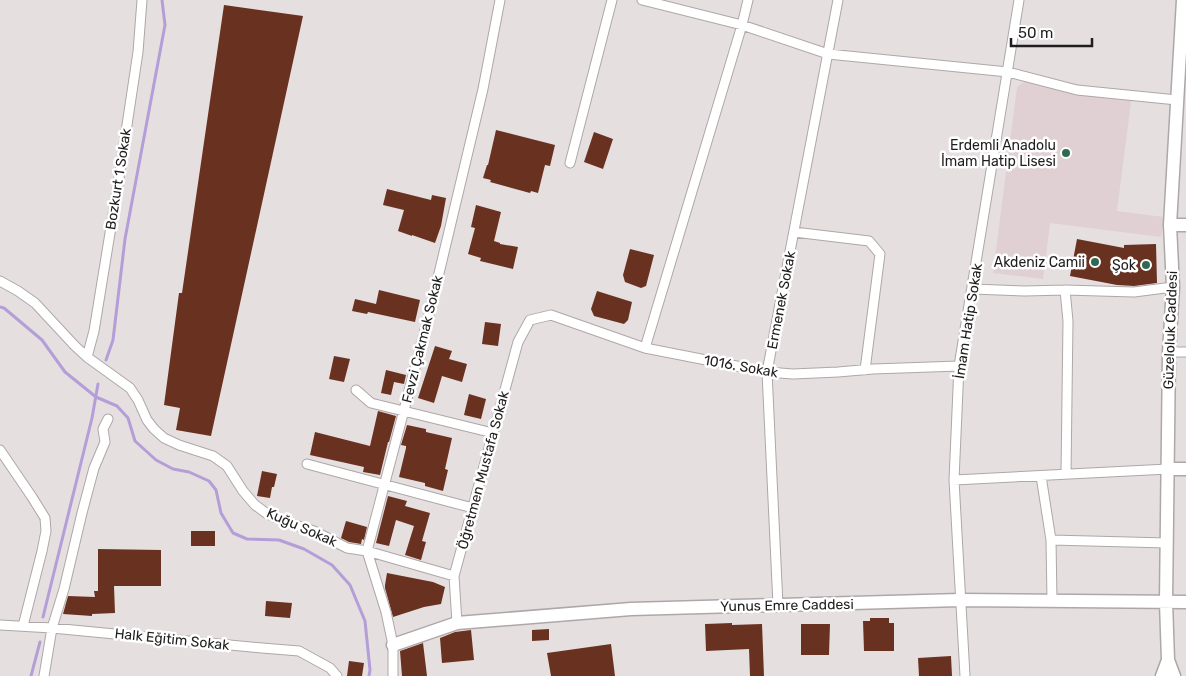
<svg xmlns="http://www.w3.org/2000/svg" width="1186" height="676" viewBox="0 0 1186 676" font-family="Rubik,sans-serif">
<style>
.built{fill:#e0d0d3}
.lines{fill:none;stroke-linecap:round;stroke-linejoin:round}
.stream{stroke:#b49ed8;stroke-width:3}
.building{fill:#693120}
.street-casing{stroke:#aea7a8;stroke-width:11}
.secondary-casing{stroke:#aea7a8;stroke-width:15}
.street{stroke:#fff;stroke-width:9}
.secondary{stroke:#fff;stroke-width:12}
.poi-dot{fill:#2e6953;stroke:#fff;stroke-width:2}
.labels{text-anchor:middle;stroke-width:5;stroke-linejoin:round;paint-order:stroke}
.poi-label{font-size:14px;fill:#1f1d1d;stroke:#fff;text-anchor:end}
.street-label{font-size:14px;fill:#1f1d1d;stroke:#fff}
</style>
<rect width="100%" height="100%" fill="#e6dfe0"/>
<!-- built -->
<path class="built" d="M1025,81L1132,94L1117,211L1164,217L1161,237L1050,223L1043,279L993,273L1017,87Z"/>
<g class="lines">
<!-- stream -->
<path class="stream" d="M0,307L4,308L42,340L65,372L96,397L117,406L128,418L135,441L156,460L173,469L189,472L209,481L216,490L221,513L233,533L247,539L279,540L304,549L332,565L350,585L365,621L370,670L369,676
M106,360L113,340L125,239L165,25L162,0
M43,617L92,418L98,384
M31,676L40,642"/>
</g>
<!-- building -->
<path class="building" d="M224,5L303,16L211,436L176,430L180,408L164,405L179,293H182Z
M496,130L555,145L550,166L545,165L538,193L531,191L530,193L490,182L491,180L483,178L487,165H488Z
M594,132L613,139L603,169L584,162Z
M387,189L431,200L432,195L446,198L441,226L435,243L412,235V236L398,231L404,210L383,205Z
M476,205L501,212L494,241L500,243V244L518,247L513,269L480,261L481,258L468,254L475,228L471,227Z
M1077,239L1124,248V245L1156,244L1157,283L1134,286L1117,285L1070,276Z
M630,249L654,255L646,286L641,288L625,282L623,275Z
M379,290L420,300L415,322L368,312L367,314L352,311L355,299L376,304Z
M597,291L632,302L628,320L624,324L594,316L591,309Z
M485,322L501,324L498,346L482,344Z
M435,346L452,351L449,359L467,364L462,382L442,376L434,403L418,398Z
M334,356L350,359L344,382L329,379Z
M386,370L406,375L404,384L394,382L391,395L381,393Z
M469,394L486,399L481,419L464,415Z
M378,411L396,416L389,442H388L380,475L363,472L364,467L310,455L315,432L370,446Z
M407,425L426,429V432L452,438L445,469L448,470L443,491L425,486V483L399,477L406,448V446L401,445Z
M262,471L277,474L274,487H272L270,498L257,496Z
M388,496L407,501L405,506L430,513L422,541L426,542L421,560L405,555L414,526L396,520L389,546L376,543Z
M346,521L367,527L364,540L362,539L361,544L349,542L341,538Z
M191,531H215V546H191Z
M98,549L161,550V586H114L115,613L92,614V616L63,614L68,596L95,597L94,591H98Z
M387,573L433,582L445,587L441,604L424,607L393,617L385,588V585Z
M266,601L292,603L290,618L265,616Z
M870,618H889V623H894V651H864L863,621H870Z
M732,623V625L762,624L764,676H750L749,649L706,651L705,624Z
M801,624H830L829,655H801Z
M549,629V640L532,641V630Z
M471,630L474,660L442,663L440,638L455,632Z
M423,643L427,676H402L400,651Z
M611,644L615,676H551L547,653Z
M951,656L952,676H919L918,658Z
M349,661L364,663L362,676H347Z"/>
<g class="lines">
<!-- street casing -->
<g class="street-casing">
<path id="street" d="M642,0L742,25L828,54L1008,72L1077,90L1177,100
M570,163L612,0
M794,232L869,241L880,254L865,370
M0,281L18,291L35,303L75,346L87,357L130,388L138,400L147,420L154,429L164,438L179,445L213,456L227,466L243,491L255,505L266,513L283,521L314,531L347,548L367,551L454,576
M972,289L1025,291L1065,290L1134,292L1173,287
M1065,290L1068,321L1066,474
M645,348L742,25L748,0
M1169,352H1186
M87,357L94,331L119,178L138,52L142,0
M356,390L371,403L493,433
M0,450L32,497L45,518L46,531L42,551L23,626
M307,464L473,508
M1041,476L1051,540L1052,601
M954,480L1168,469
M1051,540L1167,543
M778,605L767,372L838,0
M457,623L454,576L518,342L530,320L551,315L645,348L767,372L793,374L838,372L873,369L959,366
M0,625L52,628L262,648L299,651L330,668L337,676
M44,676L52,628L64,589L82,513L94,468L105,442L103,429L108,419
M393,676V645L386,612L367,551L430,311L483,89L500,0
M965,676L954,480L959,366L1019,0"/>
</g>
<!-- secondary casing -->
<g class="secondary-casing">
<path id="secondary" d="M1170,225H1186
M1168,469H1186
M393,645L457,623L631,609L960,600L1186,602
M1168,660L1166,602L1169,352L1173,287L1170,225L1183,0
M1162,676L1168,660L1174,676"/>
</g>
<!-- street -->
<use href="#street" class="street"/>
<!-- secondary -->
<use href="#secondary" class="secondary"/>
</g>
<!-- markers -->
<g class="poi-dot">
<circle cx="1066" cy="153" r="5"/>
<circle cx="1095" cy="262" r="5"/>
<circle cx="1146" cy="265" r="5"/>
</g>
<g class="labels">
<!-- poi labels -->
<g class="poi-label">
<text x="1056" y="150">Erdemli Anadolu<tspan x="1056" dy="16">İmam Hatip Lisesi</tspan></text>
<text x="1085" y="267">Akdeniz Camii</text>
<text x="1136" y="270">Şok</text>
</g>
<!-- street labels -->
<g class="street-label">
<text transform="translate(118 179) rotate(-81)" y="5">Bozkurt 1 Sokak</text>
<text transform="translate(781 300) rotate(-79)" y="5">Ermenek Sokak</text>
<text transform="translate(968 321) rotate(-81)" y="5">İmam Hatip Sokak</text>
<text transform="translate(1170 330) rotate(-88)" y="5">Güzeloluk Caddesi</text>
<text transform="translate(422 339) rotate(-76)" y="5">Fevzi Çakmak Sokak</text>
<text transform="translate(741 366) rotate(10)" y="5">1016. Sokak</text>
<text transform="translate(483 470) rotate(-75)" y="5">Öğretmen Mustafa Sokak</text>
<text transform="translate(302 527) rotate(24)" y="5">Kuğu Sokak</text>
<text transform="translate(787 605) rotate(-1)" y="5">Yunus Emre Caddesi</text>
<text transform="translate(172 639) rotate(6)" y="5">Halk Eğitim Sokak</text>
</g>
</g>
<!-- scale -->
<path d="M1011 38v8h81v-8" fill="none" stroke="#1f1d1d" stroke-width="2.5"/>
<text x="1018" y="38" font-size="15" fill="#1f1d1d" stroke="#ffffff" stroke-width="4" paint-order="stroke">50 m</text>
</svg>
